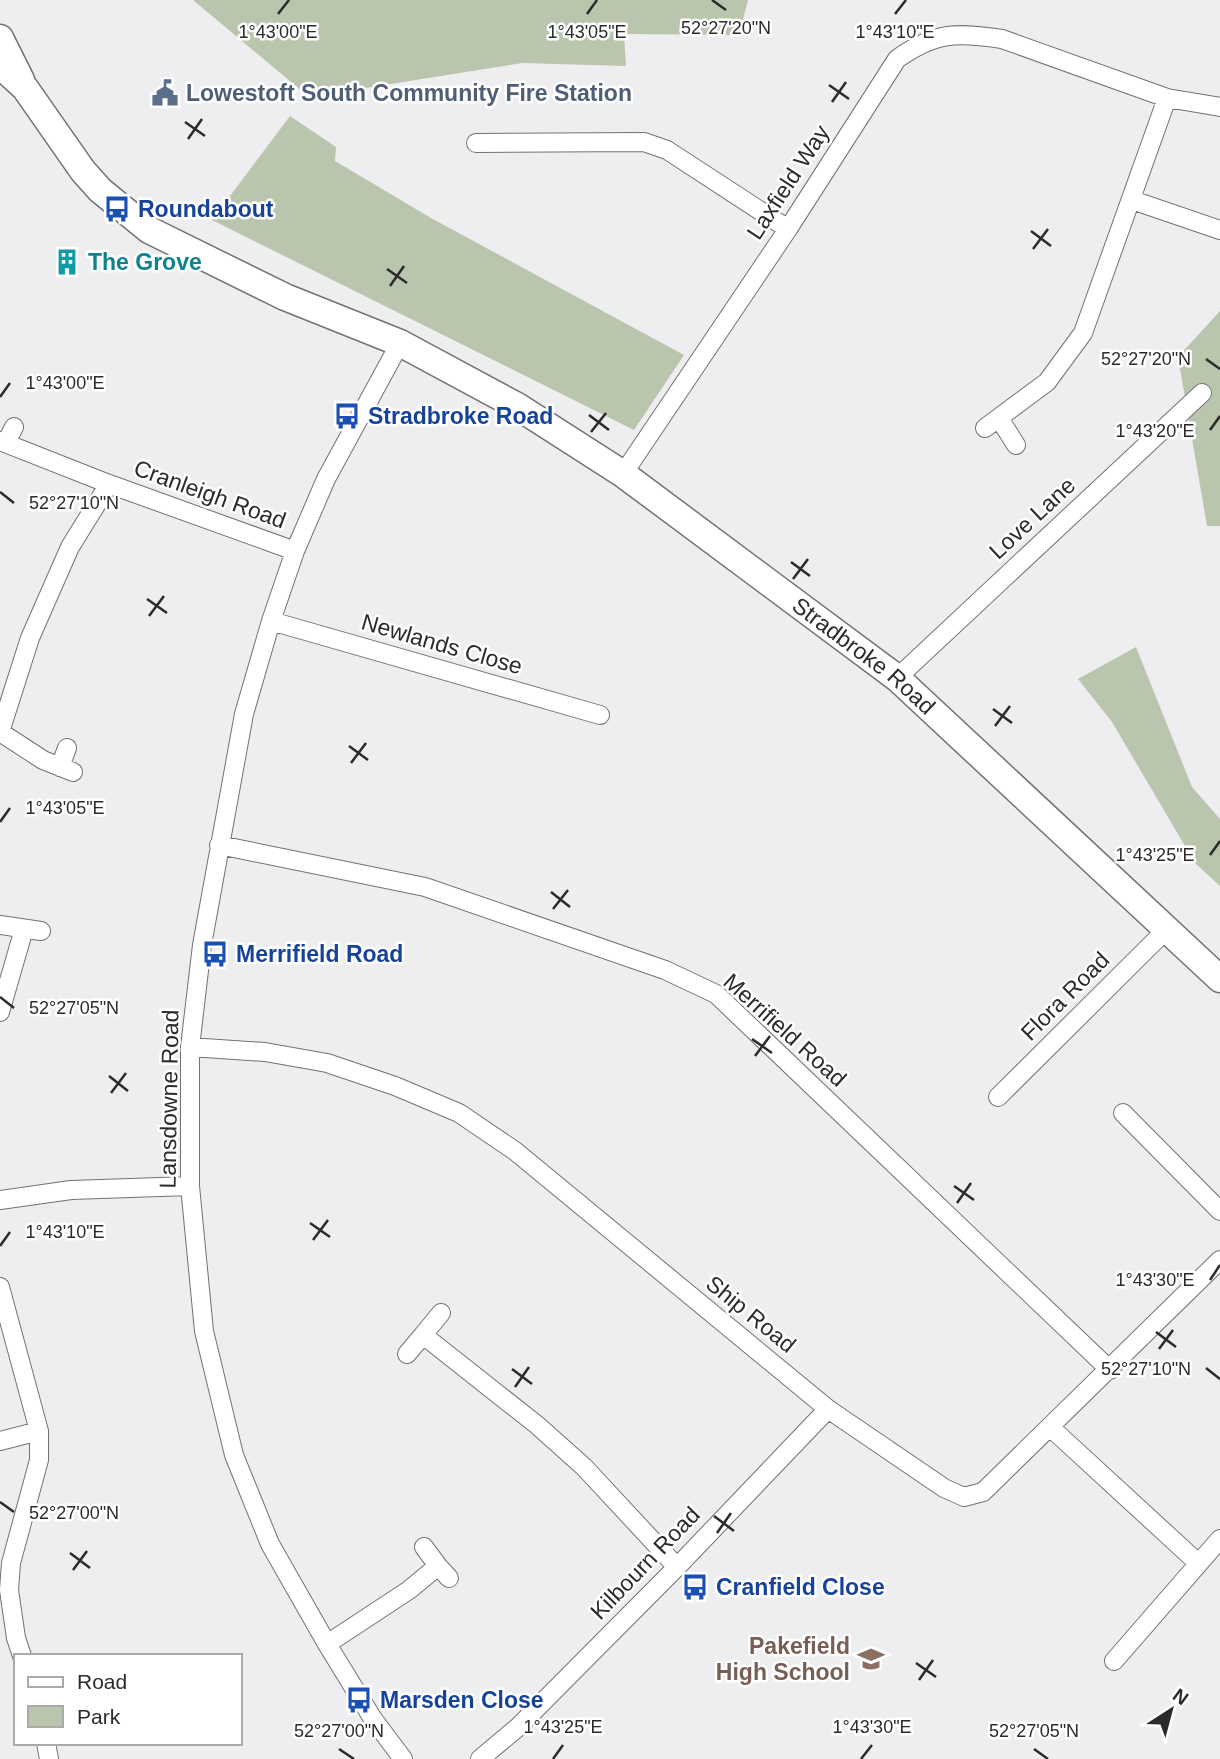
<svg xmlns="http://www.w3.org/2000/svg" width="1220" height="1759" viewBox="0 0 1220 1759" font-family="Helvetica,sans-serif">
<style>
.green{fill:#bac5ae}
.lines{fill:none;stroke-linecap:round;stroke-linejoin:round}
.minor-casing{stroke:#717274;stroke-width:20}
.secondary-casing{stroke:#717274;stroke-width:29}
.minor{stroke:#fff;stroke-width:18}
.secondary{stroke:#fff;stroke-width:26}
.ticks{fill:none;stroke:#2b2b2c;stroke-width:2.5}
.labels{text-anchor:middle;stroke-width:5;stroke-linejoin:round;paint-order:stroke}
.service-label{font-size:23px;font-weight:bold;fill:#4e5e75;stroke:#fff;text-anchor:start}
.street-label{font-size:23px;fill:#2b2b2c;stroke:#fff}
.transit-label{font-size:23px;font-weight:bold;fill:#164399;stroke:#fff;text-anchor:start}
.culture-label{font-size:23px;font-weight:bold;fill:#0d838f;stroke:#fff;text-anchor:start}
.education-label{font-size:23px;font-weight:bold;fill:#785e54;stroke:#fff;text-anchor:end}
.ticks-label{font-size:18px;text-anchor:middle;fill:#2b2b2c;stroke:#fff;stroke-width:5;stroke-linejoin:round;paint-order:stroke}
</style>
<rect width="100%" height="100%" fill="#eeeef1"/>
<!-- green -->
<path class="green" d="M193,0H748L739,35L624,34L626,66L522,63L309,97Z
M290,116L336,147L335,161L431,218L684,355L634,430L212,220Z
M1220,311V526H1207L1178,357Z
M1136,647L1192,787L1220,819V886L1195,863L1112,722L1078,679Z"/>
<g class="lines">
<!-- minor casing -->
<g class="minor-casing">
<path id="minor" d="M476,143L644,142L667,150L788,229
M1132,200L1220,230
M400,343L326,479L295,551L271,621L244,714L202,945L190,1047V1186L204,1331L234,1455L270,1544L327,1644L373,1719L403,1759
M999,418L1016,445
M985,428L1047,382L1083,333L1167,98
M0,441L109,484L295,551
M6,443L14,427
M623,474L788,229L897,59C935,32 956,32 1002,39L1167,98L1220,107
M271,621L600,715
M897,678L1202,393
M0,732L30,638L70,547L109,484
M0,732L43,760L73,772
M60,767L67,748
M219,845L425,887L665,970L716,994L1110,1370
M0,925L41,931
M0,1012L24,929
M190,1047L265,1052L327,1063L395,1086L459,1113L515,1151L828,1409L944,1488L964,1497L983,1492L1220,1260
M998,1097L1167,929
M1123,1113L1220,1211
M0,1200L71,1190L190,1186
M0,1287L39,1431V1460L11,1563L9,1590L16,1638L22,1656
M441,1313L423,1335L537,1425L584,1467L677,1567
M407,1354L423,1335
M1050,1427L1198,1563
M0,1441L39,1431
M424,1547L438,1566
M327,1644L409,1590L438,1566L449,1578
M1114,1661L1220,1539
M46,1743L49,1759
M480,1759L517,1728L677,1567L828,1409"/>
</g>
<!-- secondary casing -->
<g class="secondary-casing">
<g id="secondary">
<path d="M0,38L21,80"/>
<path id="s1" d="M0,65L25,88L83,171L100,190L149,230L285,297L400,343L517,406L623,474L897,678L1220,979"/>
</g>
</g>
<!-- minor -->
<use href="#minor" class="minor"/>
<!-- secondary -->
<use href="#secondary" class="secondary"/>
</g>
<!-- ticks -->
<path class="ticks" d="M712,0L726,10M278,14L289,0M587,14L597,0M895,14L906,0M829,85L849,99M832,102L846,82M185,122L205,136M188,139L202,119M1031,231L1051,246M1033,249L1048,229M387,269L407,283M390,286L404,266M1206,359L1220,369M0,397L10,383M589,415L609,430M1210,430L1220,416M591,432L606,413M0,492L14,503M791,562L810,576M793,579L808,559M147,599L167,613M149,616L164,596M993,709L1012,723M995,726L1010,706M349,746L368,760M351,763L366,743M0,822L10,808M1210,855L1220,841M551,892L570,907M553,909L568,890M0,997L14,1008M752,1039L772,1053M755,1056L770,1036M109,1076L128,1091M111,1093L126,1073M954,1186L974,1200M957,1203L971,1183M310,1223L330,1237M313,1240L328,1220M0,1246L10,1232M1210,1280L1220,1265M1156,1332L1176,1347M1159,1349L1173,1330M1206,1368L1220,1379M512,1369L532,1384M515,1387L529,1367M0,1502L14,1512M714,1516L734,1531M717,1533L731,1513M70,1553L90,1568M73,1570L87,1551M916,1663L936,1677M919,1680L933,1660M339,1749L354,1759M1034,1749L1048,1759M553,1759L563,1745M861,1759L872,1745"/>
<!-- icons -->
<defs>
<g id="civic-bare" transform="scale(2.1)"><path d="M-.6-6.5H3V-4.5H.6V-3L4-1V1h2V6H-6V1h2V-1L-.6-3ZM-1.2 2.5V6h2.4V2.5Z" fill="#5c6f8a" stroke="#fff" stroke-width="2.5" paint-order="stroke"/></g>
<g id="bus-bare" transform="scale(2.1)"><path d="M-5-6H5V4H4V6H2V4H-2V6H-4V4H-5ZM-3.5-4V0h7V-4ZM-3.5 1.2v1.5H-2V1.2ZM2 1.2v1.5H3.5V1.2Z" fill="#1a4fb4" stroke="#fff" stroke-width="2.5" paint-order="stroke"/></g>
<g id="building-bare" transform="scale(2.1)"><path d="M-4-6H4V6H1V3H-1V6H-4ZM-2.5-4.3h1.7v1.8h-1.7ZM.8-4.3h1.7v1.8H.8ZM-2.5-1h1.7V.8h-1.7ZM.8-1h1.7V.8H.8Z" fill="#0f9aa8" stroke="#fff" stroke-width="2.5" paint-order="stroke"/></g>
<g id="school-bare" transform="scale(2.1)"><path d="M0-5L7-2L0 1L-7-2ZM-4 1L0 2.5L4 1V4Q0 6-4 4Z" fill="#8d6e63" stroke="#fff" stroke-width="2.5" paint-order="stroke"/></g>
</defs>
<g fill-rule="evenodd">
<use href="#civic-bare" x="165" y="93"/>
<use href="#bus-bare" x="117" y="209"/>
<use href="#building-bare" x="67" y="262"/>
<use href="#bus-bare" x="347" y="416"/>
<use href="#bus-bare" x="215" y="954"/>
<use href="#bus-bare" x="695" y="1587"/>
<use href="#school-bare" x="871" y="1659"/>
<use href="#bus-bare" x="359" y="1700"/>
</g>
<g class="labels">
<!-- service labels -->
<g class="service-label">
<text x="186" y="101">Lowestoft South Community Fire Station</text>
</g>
<!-- street labels -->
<g class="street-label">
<text transform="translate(788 182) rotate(-57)" y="8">Laxfield Way</text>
<text transform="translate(210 494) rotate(20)" y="8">Cranleigh Road</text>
<text transform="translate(1032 518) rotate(-43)" y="8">Love Lane</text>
<text transform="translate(442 644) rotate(16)" y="8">Newlands Close</text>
<text dy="8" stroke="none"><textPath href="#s1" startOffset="1060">Stradbroke Road</textPath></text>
<text transform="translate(1065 996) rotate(-45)" y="8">Flora Road</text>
<text transform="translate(785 1030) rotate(42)" y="8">Merrifield Road</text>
<text transform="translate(169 1099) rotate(-89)" y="8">Lansdowne Road</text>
<text transform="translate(751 1314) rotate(39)" y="8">Ship Road</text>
<text transform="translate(645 1563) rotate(-46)" y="8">Kilbourn Road</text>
</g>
<!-- transit labels -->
<g class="transit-label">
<text x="138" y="217">Roundabout</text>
<text x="368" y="424">Stradbroke Road</text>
<text x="236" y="962">Merrifield Road</text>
<text x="716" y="1595">Cranfield Close</text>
<text x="380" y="1708">Marsden Close</text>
</g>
<!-- culture labels -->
<g class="culture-label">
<text x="88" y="270">The Grove</text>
</g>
<!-- education labels -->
<g class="education-label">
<text x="850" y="1654">Pakefield<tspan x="850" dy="26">High School</tspan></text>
</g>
</g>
<g class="ticks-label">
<text x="726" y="34">52°27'20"N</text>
<text x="278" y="38">1°43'00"E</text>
<text x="587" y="38">1°43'05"E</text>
<text x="895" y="38">1°43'10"E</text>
<text x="1146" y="365">52°27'20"N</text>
<text x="65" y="389">1°43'00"E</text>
<text x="1155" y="437">1°43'20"E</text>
<text x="74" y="509">52°27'10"N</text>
<text x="65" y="814">1°43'05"E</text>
<text x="1155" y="861">1°43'25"E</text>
<text x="74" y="1014">52°27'05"N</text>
<text x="65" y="1238">1°43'10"E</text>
<text x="1155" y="1286">1°43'30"E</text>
<text x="1146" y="1375">52°27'10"N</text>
<text x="74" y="1519">52°27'00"N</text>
<text x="563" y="1733">1°43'25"E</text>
<text x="872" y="1733">1°43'30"E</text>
<text x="339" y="1737">52°27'00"N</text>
<text x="1034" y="1737">52°27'05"N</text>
</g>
<!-- legend -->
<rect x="14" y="1654" width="228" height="91" fill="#ffffff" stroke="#aaaaab" stroke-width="2"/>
<rect x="28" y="1677" width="35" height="10" fill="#ffffff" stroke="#aaaaab" stroke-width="2"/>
<text x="77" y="1689" font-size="21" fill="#2b2b2c">Road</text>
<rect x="28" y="1706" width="35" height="21" fill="#bac5ae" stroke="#aaaaab" stroke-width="2"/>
<text x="77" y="1724" font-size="21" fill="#2b2b2c">Park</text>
<!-- north arrow -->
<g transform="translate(1171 1710) rotate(36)" stroke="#ffffff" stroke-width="5" paint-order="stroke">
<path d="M0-5L12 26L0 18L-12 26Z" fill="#2b2b2c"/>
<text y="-10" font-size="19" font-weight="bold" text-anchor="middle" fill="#2b2b2c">N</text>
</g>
</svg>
